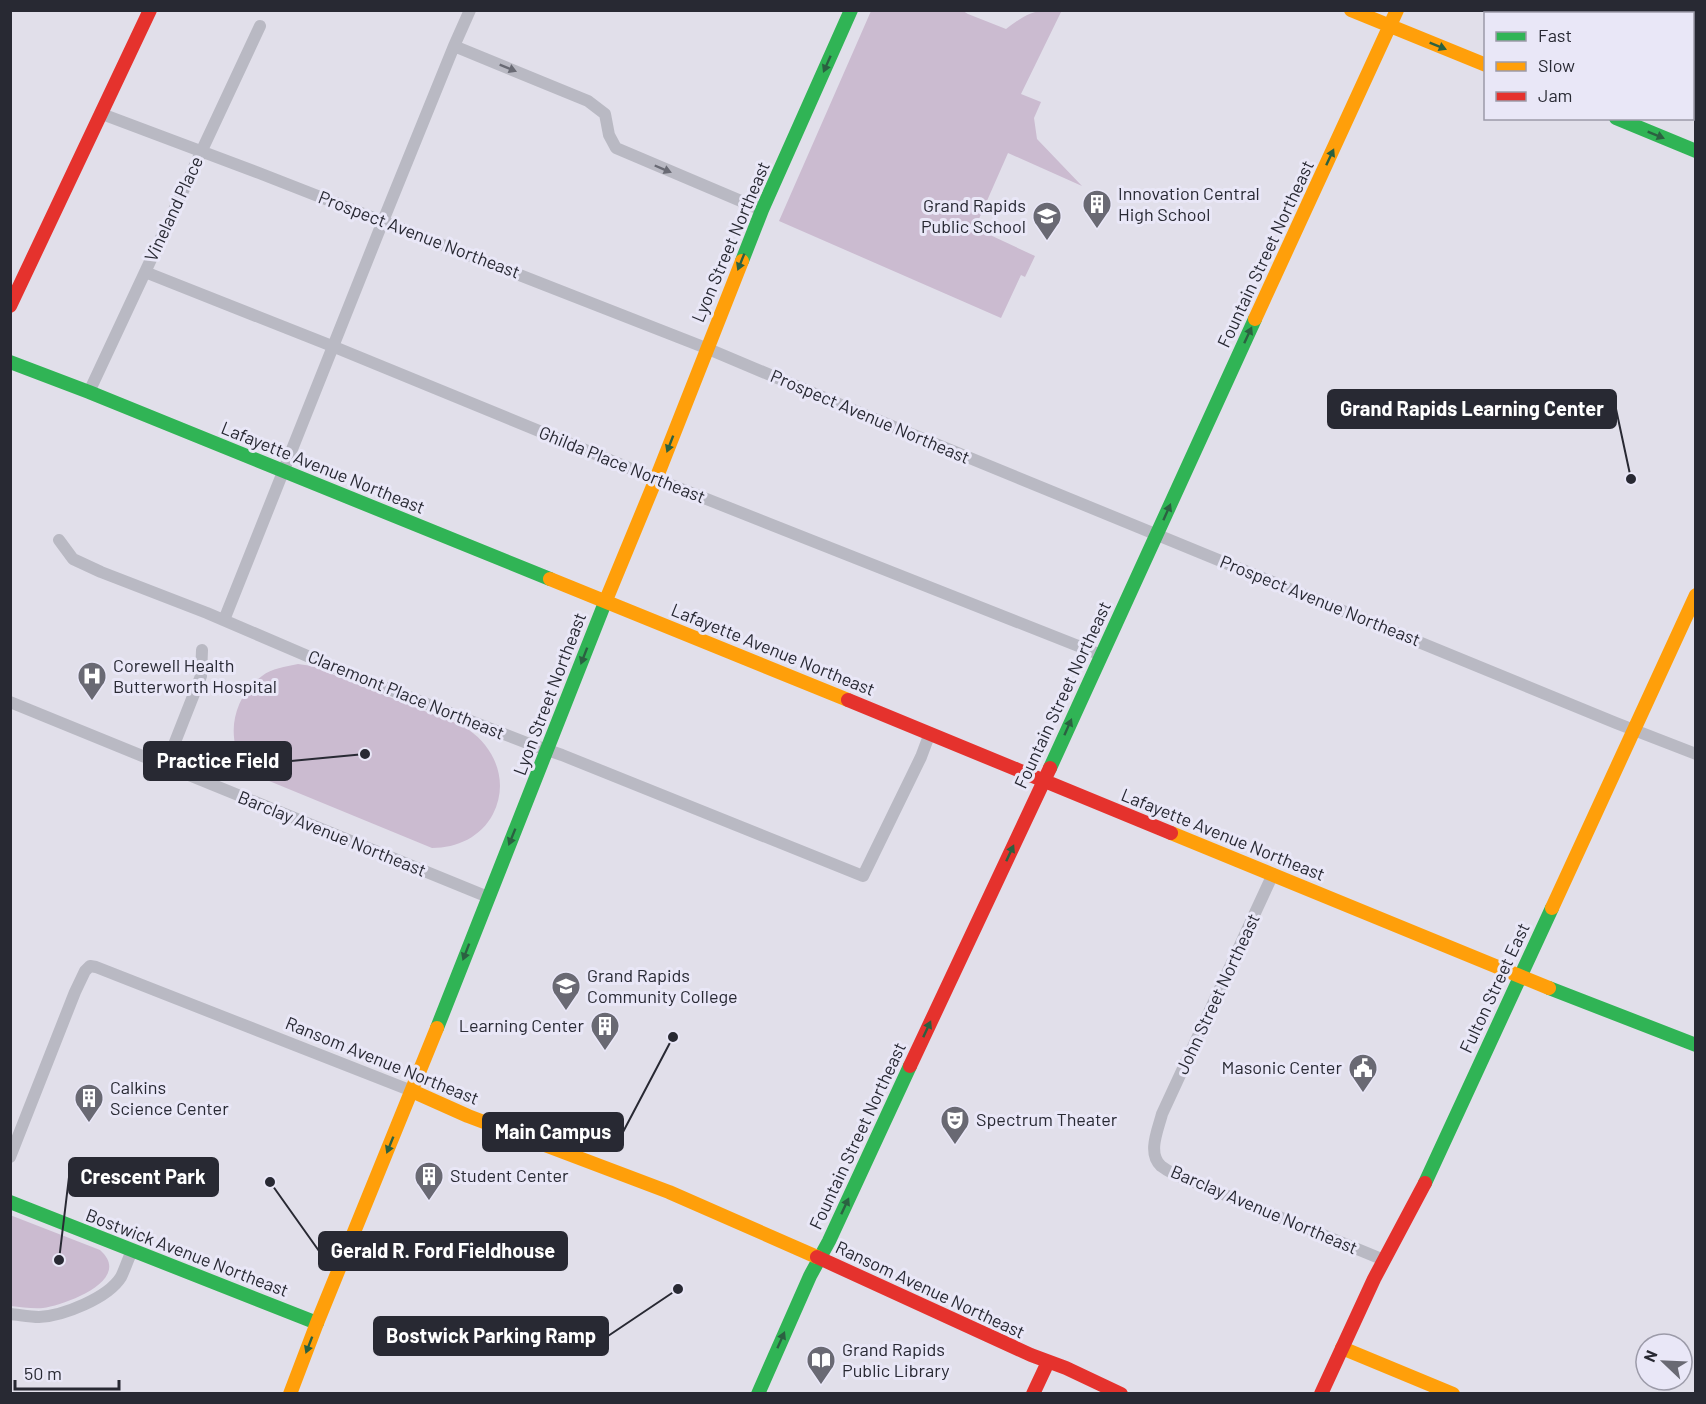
<svg xmlns="http://www.w3.org/2000/svg" width="1706" height="1404" viewBox="0 0 1706 1404" font-family="Barlow,sans-serif">
<style>
.green{fill:#cbbbd0}
.lines{fill:none;stroke-linecap:round;stroke-linejoin:round}
.street{stroke:#b9b9c3;stroke-width:12}
.fast{stroke:#30b455;stroke-width:14}
.slow{stroke:#ff9f0a;stroke-width:14}
.jam{stroke:#e5322d;stroke-width:14}
.oneway{fill:#2b6141}
.oneway2{fill:#696a74}
.labels{text-anchor:middle;stroke-width:6;stroke-linejoin:round;paint-order:stroke}
.poi-label{font-size:18px;fill:#282933;stroke:#e9e7f7;text-anchor:start}
.street-label{font-size:18px;fill:#282933;stroke:#e9e7f7}
.leader{fill:none;stroke:#282933;stroke-width:2}
.callout-dot{fill:#282933;stroke:#e9e7f7;stroke-width:2}
.callout{fill:#282933;stroke:#282933;stroke-width:2}
.callout-label{font-size:20px;text-anchor:middle;font-weight:bold;fill:#fff}
</style>
<rect width="100%" height="100%" fill="#e1dfea"/>
<!-- green -->
<path class="green" d="M871,11H963L968,14L1006,29C1026,14 1035,8 1061,12L1021,94L1041,102L1034,118L1037,139L1082,186L1008,153L975,228L1035,256L1025,277L1021,275L1001,318L779,221Z
M298,664L312,666C349,681 386,696 422,710C436,716 457,722 469,730C496,749 509,783 493,814C481,837 457,848 432,848L252,774C223,747 230,699 262,676C272,668 285,667 298,664Z
M10,1215L100,1250C134,1280 65,1305 43,1308C33,1309 21,1307 11,1306Z"/>
<g class="lines">
<!-- street -->
<path class="street" d="M454,46L588,101L605,114L609,135L616,148L762,210
M102,114L259,173L706,348L865,415L1616,723L1696,754
M145,272L332,346L656,479L1101,655
M89,392L260,26
M59,540L73,559L101,572L207,613L340,670L527,743L562,755L863,876L921,757L930,733
M224,620L383,221L454,46L470,10
M10,702L488,897
M166,765L201,676L202,650
M1273,874L1162,1114C1158,1130 1147,1153 1161,1166C1165,1169 1170,1172 1174,1174L1384,1260
M10,1157L75,992L85,971L90,966L96,967L412,1091
M10,1314C20,1315 30,1317 39,1317C63,1316 108,1298 121,1277C125,1269 128,1259 132,1251"/>
<!-- fast -->
<path class="fast" d="M1616,118L1696,151
M742,261L762,210L851,10
M10,362L89,392L550,579
M1050,768L1255,319
M1549,988L1696,1045
M437,1028L606,600
M1425,1183L1552,908
M10,1202L317,1323
M758,1394L810,1276L829,1241L910,1066"/>
<!-- slow -->
<path class="slow" d="M1351,10L1486,65
M1255,319L1397,10
M550,579L848,700
M606,600L656,479L742,261
M1171,833L1549,988
M1552,908L1696,595
M412,1091L468,1116L669,1192L817,1257
M1342,1348L1453,1394
M290,1394L317,1323L437,1028"/>
<!-- jam -->
<path class="jam" d="M10,306L150,10
M848,700L1171,833
M910,1066L1050,768
M817,1257L1031,1355L1066,1368L1121,1394
M1033,1394L1048,1362
M1321,1394L1374,1279L1425,1183"/>
</g>
<!-- one-way arrows -->
<defs><path id="oneway-solid" d="M-6-.8H1V-3.2L6.5 0L1 3.2V.8H-6Z" transform="scale(1.5)"/></defs>
<g class="oneway">
<use href="#oneway-solid" transform="translate(1438 46) rotate(22)"/>
<use href="#oneway-solid" transform="translate(827 64) rotate(114)"/>
<use href="#oneway-solid" transform="translate(1656 135) rotate(22)"/>
<use href="#oneway-solid" transform="translate(1330 157) rotate(-65)"/>
<use href="#oneway-solid" transform="translate(741 262) rotate(112)"/>
<use href="#oneway-solid" transform="translate(1248 335) rotate(-65)"/>
<use href="#oneway-solid" transform="translate(670 444) rotate(111)"/>
<use href="#oneway-solid" transform="translate(1167 512) rotate(-66)"/>
<use href="#oneway-solid" transform="translate(584 656) rotate(111)"/>
<use href="#oneway-solid" transform="translate(1068 727) rotate(-66)"/>
<use href="#oneway-solid" transform="translate(512 837) rotate(112)"/>
<use href="#oneway-solid" transform="translate(1010 853) rotate(-65)"/>
<use href="#oneway-solid" transform="translate(466 952) rotate(111)"/>
<use href="#oneway-solid" transform="translate(927 1029) rotate(-65)"/>
<use href="#oneway-solid" transform="translate(390 1145) rotate(112)"/>
<use href="#oneway-solid" transform="translate(845 1206) rotate(-65)"/>
<use href="#oneway-solid" transform="translate(781 1340) rotate(-66)"/>
<use href="#oneway-solid" transform="translate(309 1345) rotate(111)"/>
</g>
<g class="oneway2">
<use href="#oneway-solid" transform="translate(508 68) rotate(22)"/>
<use href="#oneway-solid" transform="translate(663 169) rotate(23)"/>
</g>
<!-- icons -->
<defs>
<g id="building-pin" transform="scale(1.5)"><path d="M0 17L-7.5 6A9.5 9.5 0 1 1 7.5 6Z" fill="#696973" stroke="#e9e7f7"/><path d="M-4-6H4V6H1V3H-1V6H-4ZM-2.5-4.3h1.7v1.8h-1.7ZM.8-4.3h1.7v1.8H.8ZM-2.5-1h1.7V.8h-1.7ZM.8-1h1.7V.8H.8Z" fill="#fff"/></g>
<g id="school-pin" transform="scale(1.5)"><path d="M0 17L-7.5 6A9.5 9.5 0 1 1 7.5 6Z" fill="#696973" stroke="#e9e7f7"/><path d="M0-5L7-2L0 1L-7-2ZM-4 1L0 2.5L4 1V4Q0 6-4 4Z" fill="#fff"/></g>
<g id="hospital-pin" transform="scale(1.5)"><path d="M0 17L-7.5 6A9.5 9.5 0 1 1 7.5 6Z" fill="#696973" stroke="#e9e7f7"/><path d="M-5-5h3v3.5h4V-5h3V5h-3V1.5h-4V5h-3Z" fill="#fff"/></g>
<g id="university-pin" transform="scale(1.5)"><path d="M0 17L-7.5 6A9.5 9.5 0 1 1 7.5 6Z" fill="#696973" stroke="#e9e7f7"/><path d="M0-5L7-2L0 1L-7-2ZM-4 1L0 2.5L4 1V4Q0 6-4 4Z" fill="#fff"/></g>
<g id="civic-pin" transform="scale(1.5)"><path d="M0 17L-7.5 6A9.5 9.5 0 1 1 7.5 6Z" fill="#696973" stroke="#e9e7f7"/><path d="M-.6-6.5H3V-4.5H.6V-3L4-1V1h2V6H-6V1h2V-1L-.6-3ZM-1.2 2.5V6h2.4V2.5Z" fill="#fff"/></g>
<g id="theatre-pin" transform="scale(1.5)"><path d="M0 17L-7.5 6A9.5 9.5 0 1 1 7.5 6Z" fill="#696973" stroke="#e9e7f7"/><path d="M-5-5.5Q0-4 5-5.5V0Q5 5 0 6Q-5 5-5 0ZM-3.3-2.5H-1v1.5H-3.3ZM1-2.5H3.3v1.5H1ZM-2.8 1Q0 5.5 2.8 1Z" fill="#fff"/></g>
<g id="library-pin" transform="scale(1.5)"><path d="M0 17L-7.5 6A9.5 9.5 0 1 1 7.5 6Z" fill="#696973" stroke="#e9e7f7"/><path d="M-6-4Q-3-5.5-.7-3.5V5Q-3 3-6 4ZM6-4Q3-5.5 .7-3.5V5Q3 3 6 4Z" fill="#fff"/></g>
</defs>
<g fill-rule="evenodd">
<use href="#building-pin" x="1097" y="204"/>
<use href="#school-pin" x="1047" y="216"/>
<use href="#hospital-pin" x="92" y="676"/>
<use href="#university-pin" x="566" y="986"/>
<use href="#building-pin" x="605" y="1026"/>
<use href="#civic-pin" x="1363" y="1068"/>
<use href="#building-pin" x="89" y="1098"/>
<use href="#theatre-pin" x="955" y="1120"/>
<use href="#building-pin" x="429" y="1176"/>
<use href="#library-pin" x="821" y="1360"/>
</g>
<g class="labels">
<!-- poi labels -->
<g class="poi-label">
<text x="1118" y="200">Innovation Central<tspan x="1118" dy="21">High School</tspan></text>
<text x="1026" y="212" text-anchor="end">Grand Rapids<tspan x="1026" dy="21">Public School</tspan></text>
<text x="113" y="672">Corewell Health<tspan x="113" dy="21">Butterworth Hospital</tspan></text>
<text x="587" y="982">Grand Rapids<tspan x="587" dy="21">Community College</tspan></text>
<text x="584" y="1032" text-anchor="end">Learning Center</text>
<text x="1342" y="1074" text-anchor="end">Masonic Center</text>
<text x="110" y="1094">Calkins<tspan x="110" dy="21">Science Center</tspan></text>
<text x="976" y="1126">Spectrum Theater</text>
<text x="450" y="1182">Student Center</text>
<text x="842" y="1356">Grand Rapids<tspan x="842" dy="21">Public Library</tspan></text>
</g>
<!-- street labels -->
<g class="street-label">
<text transform="translate(174 209) rotate(-65)" y="6">Vineland Place</text>
<text transform="translate(419 235) rotate(21)" y="6">Prospect Avenue Northeast</text>
<text transform="translate(731 242) rotate(-67)" y="6">Lyon Street Northeast</text>
<text transform="translate(1266 254) rotate(-65)" y="6">Fountain Street Northeast</text>
<text transform="translate(870 417) rotate(23)" y="6">Prospect Avenue Northeast</text>
<text transform="translate(622 465) rotate(22)" y="6">Ghilda Place Northeast</text>
<text transform="translate(323 468) rotate(22)" y="6">Lafayette Avenue Northeast</text>
<text transform="translate(1320 601) rotate(22)" y="6">Prospect Avenue Northeast</text>
<text transform="translate(773 650) rotate(22)" y="6">Lafayette Avenue Northeast</text>
<text transform="translate(550 694) rotate(-69)" y="6">Lyon Street Northeast</text>
<text transform="translate(406 695) rotate(22)" y="6">Claremont Place Northeast</text>
<text transform="translate(1063 695) rotate(-65)" y="6">Fountain Street Northeast</text>
<text transform="translate(332 834) rotate(22)" y="6">Barclay Avenue Northeast</text>
<text transform="translate(1223 835) rotate(22)" y="6">Lafayette Avenue Northeast</text>
<text transform="translate(1495 988) rotate(-65)" y="6">Fulton Street East</text>
<text transform="translate(1218 994) rotate(-65)" y="6">John Street Northeast</text>
<text transform="translate(382 1061) rotate(22)" y="6">Ransom Avenue Northeast</text>
<text transform="translate(858 1136) rotate(-65)" y="6">Fountain Street Northeast</text>
<text transform="translate(1264 1210) rotate(23)" y="6">Barclay Avenue Northeast</text>
<text transform="translate(187 1253) rotate(21)" y="6">Bostwick Avenue Northeast</text>
<text transform="translate(930 1290) rotate(25)" y="6">Ransom Avenue Northeast</text>
</g>
</g>
<!-- callouts -->
<path class="leader" d="M1631 479L1616 409M365 754L291 761M673 1037L623 1132M59 1260L69 1177M270 1182L319 1251M678 1289L608 1336"/>
<g class="callout-dot">
<circle cx="1631" cy="479" r="6"/>
<circle cx="365" cy="754" r="6"/>
<circle cx="673" cy="1037" r="6"/>
<circle cx="59" cy="1260" r="6"/>
<circle cx="270" cy="1182" r="6"/>
<circle cx="678" cy="1289" r="6"/>
</g>
<g class="callout">
<rect x="1328" y="390" width="288" height="38" rx="6"/>
<rect x="144" y="742" width="147" height="38" rx="6"/>
<rect x="483" y="1113" width="140" height="38" rx="6"/>
<rect x="69" y="1158" width="149" height="38" rx="6"/>
<rect x="319" y="1232" width="248" height="38" rx="6"/>
<rect x="374" y="1317" width="234" height="38" rx="6"/>
</g>
<g class="callout-label">
<text x="1472" y="416">Grand Rapids Learning Center</text>
<text x="218" y="768">Practice Field</text>
<text x="553" y="1139">Main Campus</text>
<text x="143" y="1184">Crescent Park</text>
<text x="443" y="1258">Gerald R. Ford Fieldhouse</text>
<text x="491" y="1343">Bostwick Parking Ramp</text>
</g>
<!-- border -->
<rect width="1706" height="1404" fill="none" stroke="#282933" stroke-width="24"/>
<!-- legend -->
<rect x="1484" y="12" width="210" height="108" fill="#e9e7f7" stroke="#9c9ba9" stroke-width="1.5"/>
<rect x="1496" y="32" width="30" height="9" fill="#30b455" stroke="#9c9ba9" stroke-width="1.5"/>
<text x="1538" y="42" font-size="18" fill="#282933">Fast</text>
<rect x="1496" y="62" width="30" height="9" fill="#ff9f0a" stroke="#9c9ba9" stroke-width="1.5"/>
<text x="1538" y="72" font-size="18" fill="#282933">Slow</text>
<rect x="1496" y="92" width="30" height="9" fill="#e5322d" stroke="#9c9ba9" stroke-width="1.5"/>
<text x="1538" y="102" font-size="18" fill="#282933">Jam</text>
<!-- north arrow -->
<g transform="translate(1664 1362) rotate(293)"><circle r="28" fill="#e9e7f7" stroke="#9c9ba9" stroke-width="1.5"/>
<path d="M0-4.5L10 22L0 15L-10 22Z" fill="#696973"/>
<text y="-9" font-size="16" font-weight="bold" text-anchor="middle" fill="#282933">N</text>
</g>
<!-- scale -->
<path d="M15 1380v9h104v-9" fill="none" stroke="#282933" stroke-width="3"/>
<text x="24" y="1380" font-size="18" fill="#282933" stroke="#e9e7f7" stroke-width="4.5" paint-order="stroke">50 m</text>
</svg>
